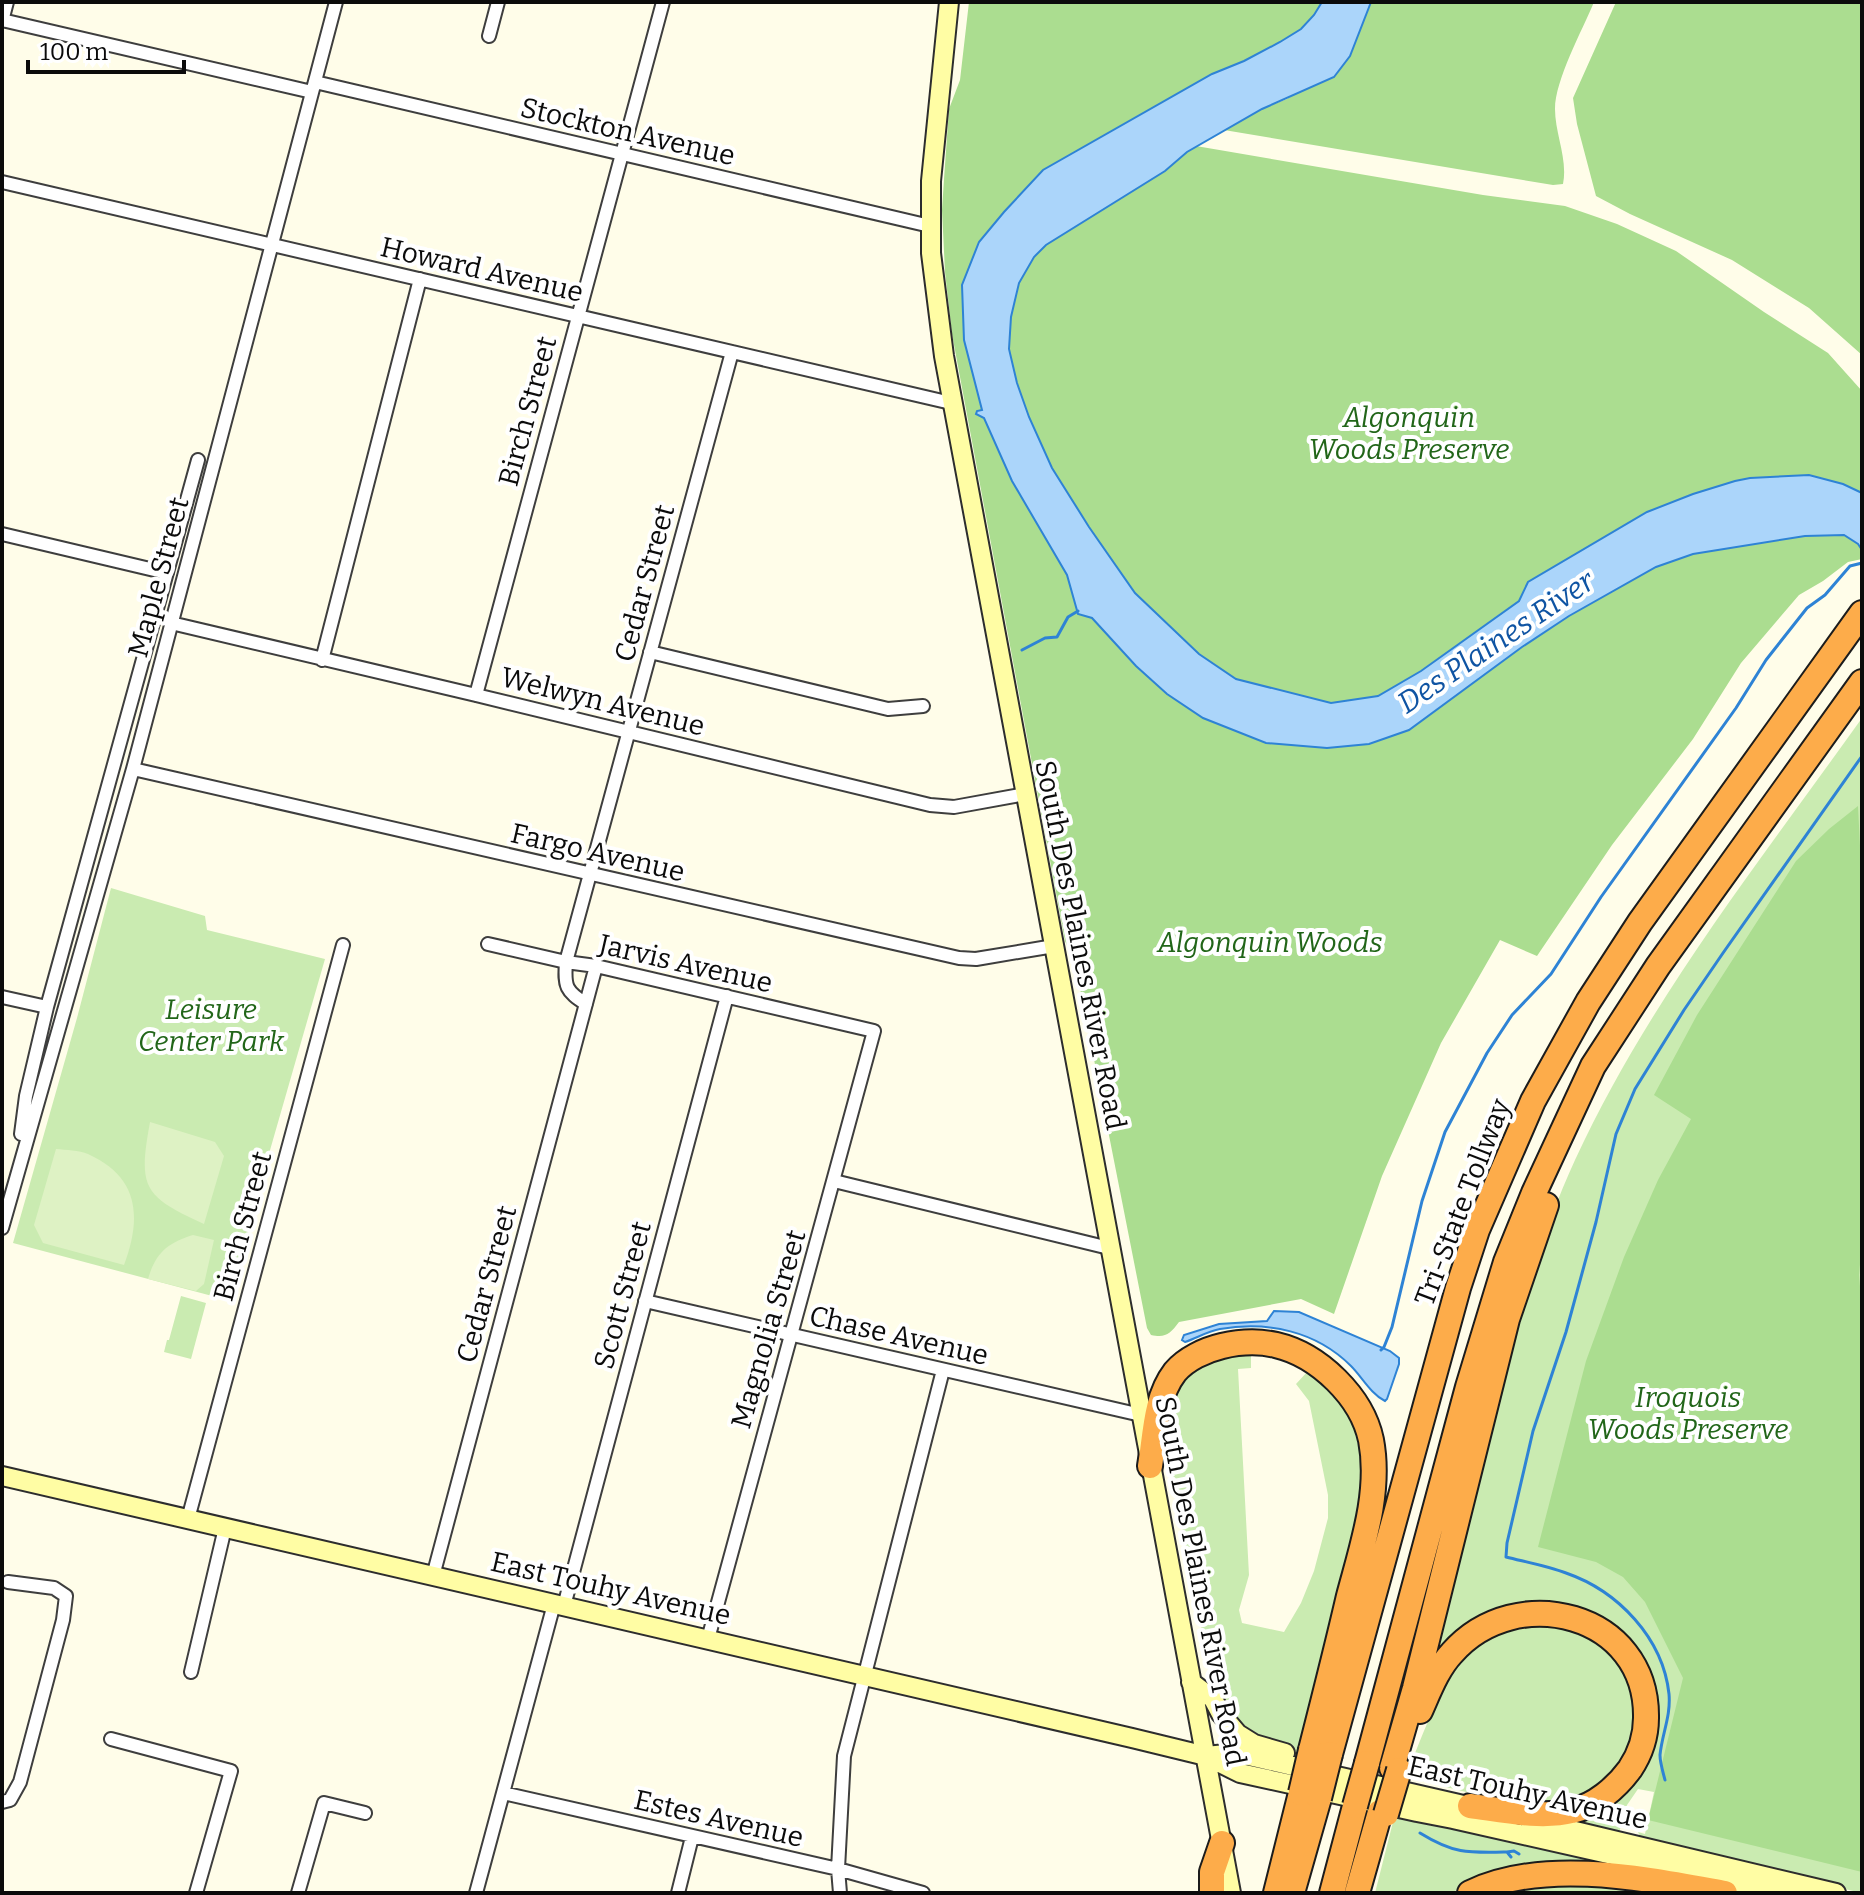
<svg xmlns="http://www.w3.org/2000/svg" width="1864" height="1895" viewBox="0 0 1864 1895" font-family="Bitter,serif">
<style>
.green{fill:#caebb1}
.forest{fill:#abdd90}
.pitch{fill:#def2c4}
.water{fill:#abd5fa;stroke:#2e83d5;stroke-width:2}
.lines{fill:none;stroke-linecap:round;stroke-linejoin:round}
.stream{stroke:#2e83d5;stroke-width:3}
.minor-casing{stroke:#3e3e3e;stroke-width:16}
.secondary-casing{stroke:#2d2d2d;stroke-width:22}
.motorway-casing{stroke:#1c1c1c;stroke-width:28}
.minor{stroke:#fff;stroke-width:12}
.secondary{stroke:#fffda4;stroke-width:18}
.motorway{stroke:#fdac4a;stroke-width:24}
.motorway-bridge-casing{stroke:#1c1c1c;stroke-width:28;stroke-linecap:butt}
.motorway-bridge{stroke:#fdac4a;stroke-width:24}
.labels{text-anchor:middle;stroke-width:8;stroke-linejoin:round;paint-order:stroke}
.street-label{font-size:28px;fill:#0b0b0b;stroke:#fff}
.park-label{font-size:28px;font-style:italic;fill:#226619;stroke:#fff}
.water-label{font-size:30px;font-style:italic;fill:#0f54a3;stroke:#fff}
</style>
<rect width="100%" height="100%" fill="#fffde9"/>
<!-- green -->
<path class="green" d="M1862,718V1893L1643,1842L1638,1832L1645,1834L1654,1792L1638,1789L1627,1805L1618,1836L1575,1826L1577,1816L1618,1792L1648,1681L1549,1606L1433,1667C1451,1584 1470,1501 1491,1419C1514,1331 1537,1243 1575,1160C1649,1000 1760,861 1862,718Z
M111,888L205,916L207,930L325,959L262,1178L231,1301L13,1243L77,1018Z
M181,1296L206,1303L191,1359L164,1352L167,1340H169Z
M1251,1353V1368L1238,1369L1249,1575L1239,1610L1242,1623L1284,1632L1301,1603L1314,1571L1328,1518V1495L1309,1401L1296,1384L1308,1371C1316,1377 1326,1384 1332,1391C1371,1434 1362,1491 1353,1542L1301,1753L1265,1743L1236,1723L1220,1698L1201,1626L1166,1442L1165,1425L1170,1392L1197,1368L1214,1359Z
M1534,1624L1564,1626L1604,1645L1625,1671L1635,1704L1634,1733L1628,1750L1619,1766L1595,1789L1579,1798L1563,1802L1518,1805L1406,1777C1413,1757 1421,1738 1429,1719C1445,1681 1459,1652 1498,1634C1508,1629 1522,1627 1534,1624Z
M1395,1814L1621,1864L1476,1882L1450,1893H1375Z
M1566,1884L1681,1893H1499L1534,1885Z"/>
<!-- forest -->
<path class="forest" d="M969,2H1322L1314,15L1301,29L1280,42L1244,61L1212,74L1043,170L1004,212L979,242L964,340L984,417L1012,481L1067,575L1078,613L1092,618L1136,666L1167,694L1203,718L1266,743L1409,730L1522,647L1569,616L1656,567L1693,554L1805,536L1835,535H1844L1858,544L1862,550V559L1848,562L1823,581L1799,595L1741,663L1693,739L1612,845L1537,956L1500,940L1441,1043L1382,1176L1334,1314L1301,1299L1179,1322C1170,1334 1166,1338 1151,1335L1147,1328L1075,963L1065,941L952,334L945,272L942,210L944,179L949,109L960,80Z
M1371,2H1594C1582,31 1555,80 1555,109C1555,134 1568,159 1563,184L1553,185L1224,130L1262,109L1287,99L1350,56Z
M1616,2H1862V355L1809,308L1732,260L1630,214L1596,196L1577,124L1573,98Z
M1196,146L1483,195L1565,206L1617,224L1676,251L1764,312L1828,353L1862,391V489L1860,492L1843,484L1750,478L1735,481L1693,494L1647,512L1528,582L1519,601L1421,671L1378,696L1331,703L1236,679L1198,654L1135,593L1089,527L1052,468L1029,417L1017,383L1009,349L1011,317L1019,283L1034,257L1046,245L1165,171L1187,152Z
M1858,806L1862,886L1860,975L1862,1053V1242L1859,1275L1862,1310V1872L1648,1820L1683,1678L1645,1602L1623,1577L1596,1562L1538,1547L1586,1361L1624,1257L1658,1180L1691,1119L1654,1095L1697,1015L1796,861L1829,829Z"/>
<!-- pitch -->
<path class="pitch" d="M150,1122L215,1142L224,1156L204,1224C143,1196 138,1188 150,1122Z
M56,1149C66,1150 79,1150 88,1154C139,1177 142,1217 124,1265L43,1243L34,1225Z
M193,1235L214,1240L204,1284L196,1291L148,1279C156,1252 168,1243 193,1235Z"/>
<!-- water -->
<path class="water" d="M1322,2H1371L1350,56L1334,77L1262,109L1187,152L1165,171L1046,245L1034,257L1019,283L1011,317L1009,349L1017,383L1029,417L1052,468L1089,527L1135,593L1199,654L1236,679L1331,703L1378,696L1421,671L1519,601L1528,582L1647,512L1693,494L1735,481L1750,478L1809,475L1843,484L1862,493V550L1858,544L1844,535L1805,536L1693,554L1656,567L1569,616L1522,647L1409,730L1369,744L1327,748L1266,743L1203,718L1167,694L1136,666L1092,618L1078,614L1067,575L1012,481L984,418L976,414L977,411L982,410L964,340L962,285L979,242L1004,212L1043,170L1212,74L1244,61L1280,42L1301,29L1314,15Z
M1274,1311L1299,1312L1390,1351L1399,1358V1364L1387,1399L1385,1401C1371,1394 1362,1377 1351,1366C1316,1331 1268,1321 1220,1329C1208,1331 1197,1338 1185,1342L1182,1340L1184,1335L1219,1324L1267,1321Z"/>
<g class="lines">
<!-- stream -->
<path class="stream" d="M1022,650L1045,638L1057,637L1068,617L1078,611
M1381,1350L1384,1347L1392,1327L1422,1201L1445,1132L1487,1053L1512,1015L1551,974L1601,897L1736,708L1766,660L1807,608L1825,595L1850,566L1862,563
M1665,1780C1663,1772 1660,1763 1660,1755C1662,1734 1671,1716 1669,1694C1663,1638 1618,1591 1566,1573C1547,1566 1526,1562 1506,1557L1507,1543L1533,1431L1566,1332L1596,1222L1616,1134L1635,1089L1684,1010L1723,953L1862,756
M1420,1833C1454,1854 1468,1853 1507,1852L1511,1857
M1507,1852L1514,1851L1519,1854"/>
<!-- minor casing -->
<g class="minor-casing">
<path id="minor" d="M2,20L312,92
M2,21L7,2
M489,36L498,2
M315,82L930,226
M2,182L951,403
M2,534L167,573
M171,623L476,695L930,805L954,807L1025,794
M650,652L888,709L923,706
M322,660L420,279
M476,695L663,2
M133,769L959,958L976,959L1054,946
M488,944L566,962L596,966L874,1031L708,1639
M2,997L47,1007
M586,1004C566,991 564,987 566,962L732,352
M21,1134L26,1096L47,1007L198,460
M834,1181L1109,1248
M2,1228L133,769L336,2
M645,1301L1141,1415
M188,1519L343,945
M433,1576L596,966
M564,1606L727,996
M191,1672L225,1528
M111,1739L231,1771L196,1893
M503,1793L838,1869L923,1893
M2,1802L10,1800L20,1782L63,1620L66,1596L54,1588L8,1582
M298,1893L324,1803L365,1813
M476,1893L554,1604
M678,1893L692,1837
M840,1893L838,1869L844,1756L943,1370"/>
</g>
<!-- secondary casing -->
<g class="secondary-casing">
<path id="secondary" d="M949,2L931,181V253L944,356L1231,1893
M2,1476L1132,1738L1206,1756L1240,1773L1417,1812L1453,1819L1781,1893
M1191,1682L1213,1699L1221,1714L1238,1734L1254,1744L1285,1753
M1206,1756L1236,1753L1481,1809
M1529,1820L1836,1893"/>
</g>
<!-- motorway casing -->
<g class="motorway-casing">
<path id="motorway" d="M1150,1466C1155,1435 1155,1398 1175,1372C1186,1359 1205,1350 1222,1346C1239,1342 1259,1341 1276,1345C1319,1355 1362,1397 1371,1440C1381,1492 1362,1547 1349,1596C1337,1648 1324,1699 1311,1750
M1420,1711C1429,1691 1437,1669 1452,1653C1516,1580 1648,1613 1646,1718C1646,1736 1640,1754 1630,1769C1616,1788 1595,1806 1572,1811C1541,1819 1501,1810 1470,1806
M1330,1754L1458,1288L1477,1230L1533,1101L1588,1002L1640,922L1862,613
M1367,1763L1468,1387L1506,1262L1534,1193L1593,1066L1658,966L1862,682
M1392,1768L1415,1688L1507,1319L1546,1205
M1212,1893V1872L1222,1843
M1276,1893L1301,1793
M1292,1893L1319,1798
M1332,1893L1355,1806
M1357,1893L1380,1812
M1470,1893C1544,1857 1647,1879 1725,1893"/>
</g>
<!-- minor -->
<use href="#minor" class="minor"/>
<!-- secondary -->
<use href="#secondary" class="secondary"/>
<!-- motorway -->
<use href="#motorway" class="motorway"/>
<!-- motorway-bridge casing -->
<g class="motorway-bridge-casing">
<path id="motorway-bridge" d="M1301,1793L1311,1750
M1319,1798L1330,1754
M1355,1806L1367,1763
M1386,1814L1399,1770"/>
</g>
<!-- motorway-bridge -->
<use href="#motorway-bridge" class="motorway-bridge"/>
</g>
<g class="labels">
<!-- street labels -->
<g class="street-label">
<text transform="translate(628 131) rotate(13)" y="10">Stockton Avenue</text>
<text transform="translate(482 269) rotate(13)" y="10">Howard Avenue</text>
<text transform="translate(527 411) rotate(-75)" y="10">Birch Street</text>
<text transform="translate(158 577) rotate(-75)" y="10">Maple Street</text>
<text transform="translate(644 583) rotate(-75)" y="10">Cedar Street</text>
<text transform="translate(603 701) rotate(14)" y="10">Welwyn Avenue</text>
<text transform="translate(598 852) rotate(13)" y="10">Fargo Avenue</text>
<text transform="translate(1081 945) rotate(79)" y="10">South Des Plaines River Road</text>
<text transform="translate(686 963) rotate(13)" y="10">Jarvis Avenue</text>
<text transform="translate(1462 1202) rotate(-69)" y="10">Tri-State Tollway</text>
<text transform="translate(242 1226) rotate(-75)" y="10">Birch Street</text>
<text transform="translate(486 1284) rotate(-75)" y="10">Cedar Street</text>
<text transform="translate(622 1295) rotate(-75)" y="10">Scott Street</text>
<text transform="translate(768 1329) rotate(-74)" y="10">Magnolia Street</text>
<text transform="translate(899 1335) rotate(13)" y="10">Chase Avenue</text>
<text transform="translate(1201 1581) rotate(79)" y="10">South Des Plaines River Road</text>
<text transform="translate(611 1588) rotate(13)" y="10">East Touhy Avenue</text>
<text transform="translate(1528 1792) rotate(13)" y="10">East Touhy Avenue</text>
<text transform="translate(719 1818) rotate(13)" y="10">Estes Avenue</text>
</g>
<!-- park labels -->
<g class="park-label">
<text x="1409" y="427">Algonquin<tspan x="1409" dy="32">Woods Preserve</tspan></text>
<text x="1270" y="952">Algonquin Woods</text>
<text x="211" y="1019">Leisure<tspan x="211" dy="32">Center Park</tspan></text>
<text x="1688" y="1407">Iroquois<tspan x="1688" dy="32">Woods Preserve</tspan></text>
</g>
<!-- water labels -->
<g class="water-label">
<text transform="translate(1496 642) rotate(-34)" y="10">Des Plaines River</text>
</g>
</g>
<!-- border -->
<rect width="1864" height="1895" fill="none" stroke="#0b0b0b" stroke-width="8"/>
<!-- scale -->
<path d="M28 60v12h156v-12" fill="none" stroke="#0b0b0b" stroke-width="4"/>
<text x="40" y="60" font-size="24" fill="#0b0b0b" stroke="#ffffff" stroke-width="6" paint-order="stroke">100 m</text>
</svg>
